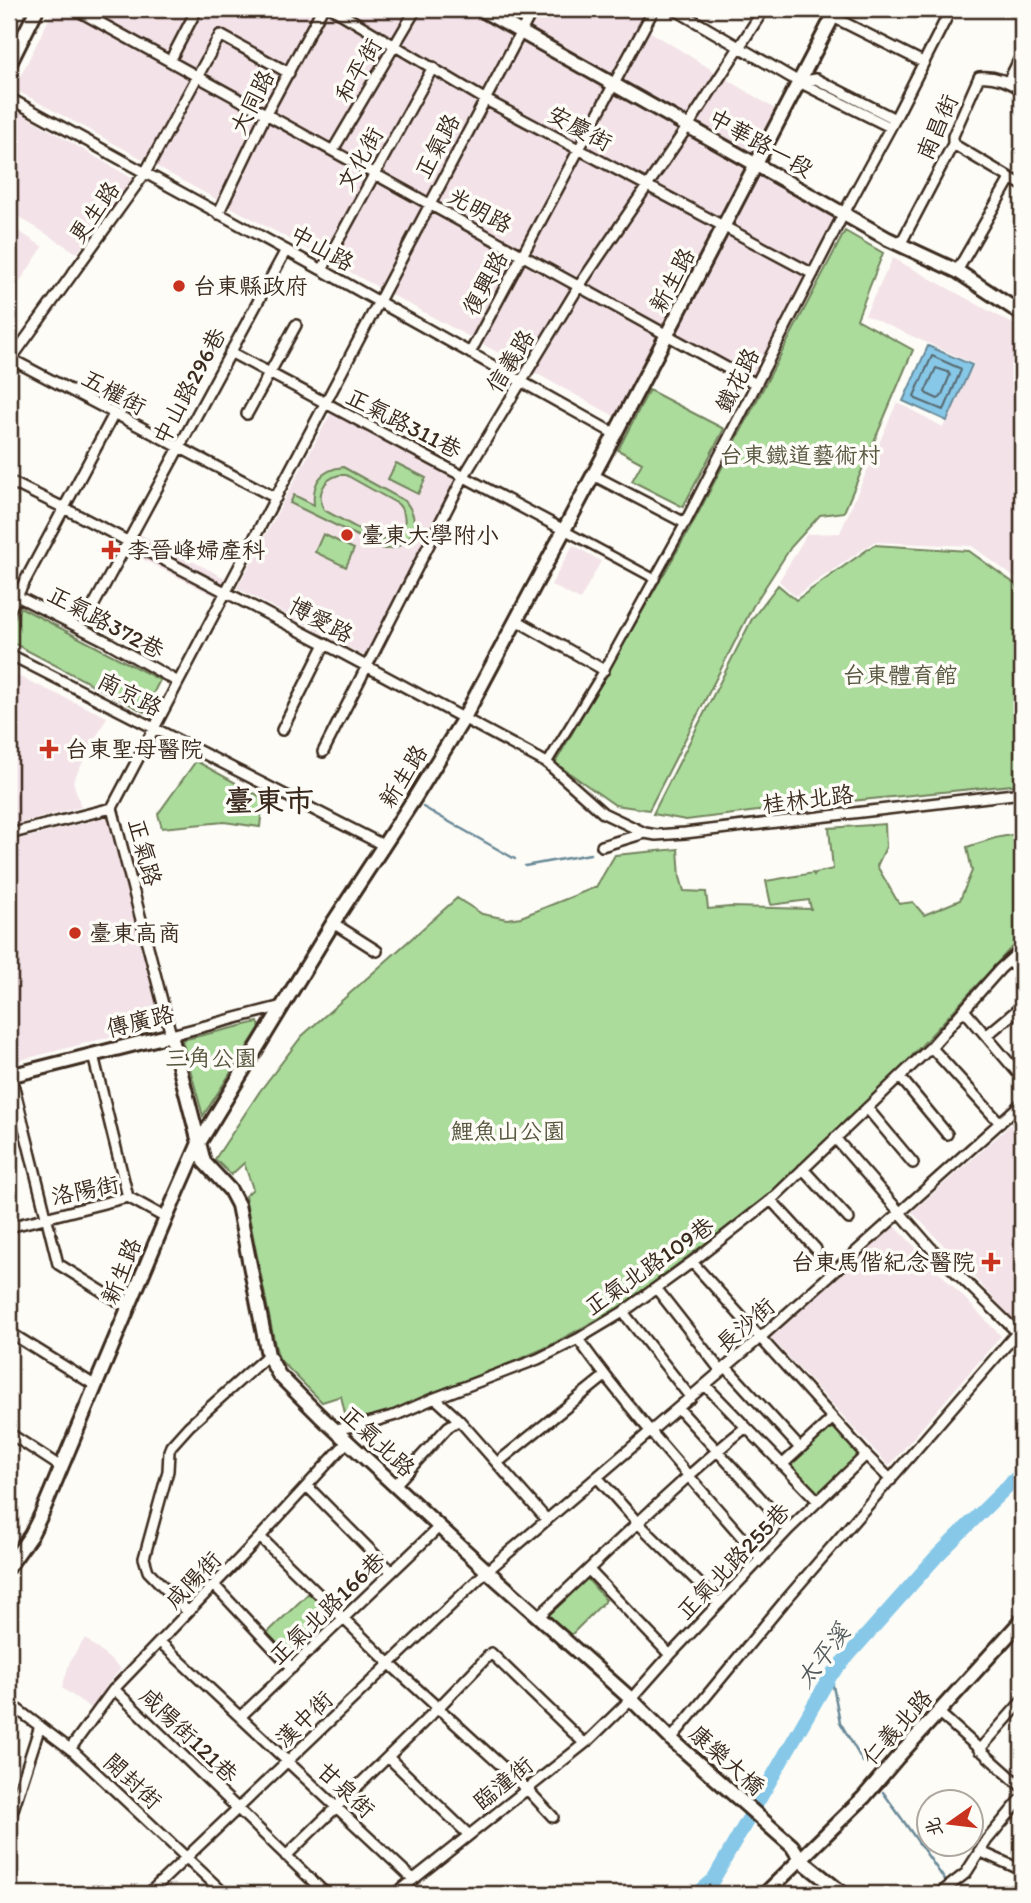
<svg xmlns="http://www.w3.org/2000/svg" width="1031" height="1903" viewBox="0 0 1031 1903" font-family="Itim,'LXGW WenKai TC',sans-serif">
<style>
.built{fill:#f3e3e8}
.green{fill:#abdc9c;stroke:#73835d;stroke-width:2;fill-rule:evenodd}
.water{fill:#87c8e8;stroke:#698997;stroke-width:2}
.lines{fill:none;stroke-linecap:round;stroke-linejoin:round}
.shore{stroke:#59696f;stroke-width:2}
.stream{stroke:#698997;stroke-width:2.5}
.river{stroke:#87c8e8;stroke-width:14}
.pedestrian-casing{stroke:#3b2a1e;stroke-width:12}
.minor-casing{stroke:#3b2a1e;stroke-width:14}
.tertiary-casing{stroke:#3b2a1e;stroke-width:18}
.pedestrian{stroke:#fdfcf7;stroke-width:7}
.minor{stroke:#fdfcf7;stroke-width:9}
.tertiary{stroke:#fdfcf7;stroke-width:12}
.poi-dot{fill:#c8321e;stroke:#fdfcf7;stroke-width:2.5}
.labels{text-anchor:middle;stroke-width:7;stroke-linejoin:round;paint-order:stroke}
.street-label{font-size:23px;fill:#3b2a1e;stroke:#fdfcf7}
.poi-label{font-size:23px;fill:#3b2a1e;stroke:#fdfcf7;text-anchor:start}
.park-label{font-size:23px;fill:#57563e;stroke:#fdfcf7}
.water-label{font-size:24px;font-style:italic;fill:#52595b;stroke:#fdfcf7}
.district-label{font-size:30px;font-weight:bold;fill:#3b2a1e;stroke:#fdfcf7}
</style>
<rect width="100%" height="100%" fill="#fdfcf7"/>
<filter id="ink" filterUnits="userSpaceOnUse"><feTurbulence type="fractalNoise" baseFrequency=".0143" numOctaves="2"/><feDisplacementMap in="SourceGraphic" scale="14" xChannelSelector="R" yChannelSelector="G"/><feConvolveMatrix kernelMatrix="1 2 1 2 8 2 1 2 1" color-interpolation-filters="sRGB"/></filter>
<g filter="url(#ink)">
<!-- built -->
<path class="built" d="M54,9H657L646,29L780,112L748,168L839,220L758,378L663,331L616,417L14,89Z
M9,106L135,180L77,253L9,211Z
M9,225L43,247L9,298Z
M893,258L1022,329V583L972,546L874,542L795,596L779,581L807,534L840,533L897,402L943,427L974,364L865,315Z
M334,407L457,481L364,656L237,588Z
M140,534L225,578L217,597L132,554Z
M573,545L601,561L580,600L551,585Z
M9,672L107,717L73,781L81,807L9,826Z
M111,816L164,1023L9,1063V842Z
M1022,1115V1312L1014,1320L912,1212Z
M894,1225L1001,1336L889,1466L771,1338Z
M85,1638L121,1669L105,1687L108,1691L94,1710L62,1688L70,1661Z"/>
<!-- green -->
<path class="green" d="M845,231L883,253L857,319L913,350L844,512L820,515L791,547L753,606L649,810L615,805L555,763L692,525Z
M649,390L724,429L683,507L632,481L642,463L618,450Z
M396,463L426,478L418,494L388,479Z
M343,467L405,501C423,522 413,548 384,549L290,503L294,495L314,505C312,483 320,470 343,467ZM339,475H346L398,504C407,514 407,527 398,537L385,540L375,538L324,510C316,495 323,479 339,475Z
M323,534L354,549L346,567L315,552Z
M874,545L969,551L1022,589V784L791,807L686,820L653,814L752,619L778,585L796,600Z
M20,607L160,680L144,712L9,641V630Z
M196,761L263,798L260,827L224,822L162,828L158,814Z
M885,824L886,847L877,866L899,904L913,902L924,915L960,900L972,871L967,847L995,838L1022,833V940L1009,950L889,1081L763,1200L621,1307L545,1348L457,1386L378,1416L346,1418L341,1396L322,1402L279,1359L275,1345L245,1196L253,1189L244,1163L231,1175L215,1159L260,1091L302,1036L457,898L482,914L507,919L521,917L596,887L615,855L678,849L680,877L684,891L706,892L708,909L730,907L811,909L809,900L771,905L766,881L813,873L814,875L815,873L833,869L829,828Z
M258,1022L260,1027L203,1116L182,1040Z
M832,1423L861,1455L817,1495L788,1463Z
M584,1575L606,1600L568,1638L545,1615Z
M310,1592L336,1619L293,1662L266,1634Z"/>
<!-- water -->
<path class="water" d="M928,346L972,365L947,421L903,401Z"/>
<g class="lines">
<!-- shore -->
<path class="shore" d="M932,356L959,368L961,370L945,408L943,410L916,399L914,396Z
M936,368L948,372L950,375L941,397L938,399L927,394L925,392Z"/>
<!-- stream -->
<path class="stream" d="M423,807L515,859
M525,866L590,854
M831,1675L840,1722L863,1762
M883,1792L947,1883"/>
<!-- river -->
<path class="river" d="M697,1894L713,1880L831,1675L936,1557L1022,1472"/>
<!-- pedestrian casing -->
<g class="pedestrian-casing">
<path id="pedestrian" d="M564,530L655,579
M547,763L604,670L685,523"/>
</g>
<!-- minor casing -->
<g class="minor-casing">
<path id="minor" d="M75,9L756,384
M333,9L486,100L813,274
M674,9L799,82L890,127
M833,17L923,62
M170,61L197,9
M799,82L816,79L895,119
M1008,82L1022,54
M9,98L322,270L615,434
M953,144L1022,185
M333,150L416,9
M218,214L266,114L322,9
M900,245L953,144V136L979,77C995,75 1009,82 1022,90
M322,270L433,67
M957,271L1010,179
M230,352L564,530
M470,353L654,9
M9,358L276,498
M9,362L145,173L220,35L289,73
M247,414L296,325
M593,475L685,523L844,213L895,119L951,9
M9,481L64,508L325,644L547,763L603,813L645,833L656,835L685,833L1022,793
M17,596L106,641L178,682
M9,611L114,414
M90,612L286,250
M516,620L604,670
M9,654L383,845
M282,730L325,644
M323,752L464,476L579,286L688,126L764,9
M9,834L112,808
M602,846L645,833
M333,923L377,951
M1009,962L1022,971
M282,1006L171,1035L112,808L533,9
M964,1010L1017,1072
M986,1036L1022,1006
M931,1047L1000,1123
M93,1055L128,1197
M11,1075L58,1264L129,1308
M900,1077L947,1134
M867,1108L913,1163
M835,1138L930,1247L1017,1332
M803,1169L849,1219
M771,1200L816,1249
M9,1227L128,1197L166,1218
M692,1262L866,1455L891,1480
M656,1288L721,1371
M623,1312L691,1398
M9,1332L96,1386
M578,1339C634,1417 699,1487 761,1559
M726,1367L800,1448
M705,1385L818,1501
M435,1398L459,1420L547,1520
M678,1408L789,1529
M335,1429L361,1425L396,1415L435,1398L538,1359L578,1339L623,1312L692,1262L771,1200L931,1047L1000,969L1022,949
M9,1433L61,1467
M497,1463L605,1376
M782,1465L833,1418
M597,1477L637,1522L719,1603
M395,1485L448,1427L459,1420
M308,1487L392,1572
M260,1537L390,1664L527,1789L553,1817
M589,1570L670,1655
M214,1585L292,1668
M188,1612L148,1571L144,1558L168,1471L169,1451L171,1446L189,1426L268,1355
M538,1617C607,1553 673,1486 746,1427
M160,1642L413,1879
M114,1689L326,1894
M9,1703L74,1752L225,1894
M938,1712L1022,1787
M240,1717L440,1526
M671,1739L784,1602L1022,1327
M70,1749L114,1689L260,1537L348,1441
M979,1750L1022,1701
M388,1757L469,1835
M9,1822L40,1726
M979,1851L1022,1870
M286,1856L438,1708L491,1653L584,1743
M148,1894L487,1571L761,1337L1022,1103
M395,1894L589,1740L631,1699L670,1655L789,1529L866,1455
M939,1894L966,1873L987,1840L1022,1798"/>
</g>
<!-- tertiary casing -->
<g class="tertiary-casing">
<path id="tertiary" d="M480,9L888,239L957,271L1022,314
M9,65L37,9
M9,1076L171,1035L204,1162L230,1190L238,1205L268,1355L279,1375L320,1416L487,1571L631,1699L671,1739L792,1846L801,1860L843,1894
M9,1566L31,1535L42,1513L166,1218L199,1143L333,923L414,799L464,718L604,455L837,9
M765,1894L864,1797L897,1758L1022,1620"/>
</g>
<!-- pedestrian -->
<use href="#pedestrian" class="pedestrian"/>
<!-- minor -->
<use href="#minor" class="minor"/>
<!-- tertiary -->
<use href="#tertiary" class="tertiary"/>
</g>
</g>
<!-- markers -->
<g class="poi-dot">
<circle cx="179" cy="286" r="7"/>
<circle cx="347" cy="535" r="7"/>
<path d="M107.5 539.5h7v7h7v7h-7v7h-7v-7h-7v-7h7z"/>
<path d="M45.5 738.5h7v7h7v7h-7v7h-7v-7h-7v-7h7z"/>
<circle cx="75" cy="933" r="7"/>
<path d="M987.5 1251.5h7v7h7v7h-7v7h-7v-7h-7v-7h7z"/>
</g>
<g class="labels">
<!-- street labels -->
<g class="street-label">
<text transform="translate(358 70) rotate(-60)" y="8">和平街</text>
<text transform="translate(252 102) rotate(-63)" y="8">大同路</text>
<text transform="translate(937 127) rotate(-66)" y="8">南昌街</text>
<text transform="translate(580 128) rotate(28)" y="8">安慶街</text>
<text transform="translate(761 143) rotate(29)" y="8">中華路一段</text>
<text transform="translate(437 146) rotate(-62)" y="8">正氣路</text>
<text transform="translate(360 159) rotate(-61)" y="8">文化街</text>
<text transform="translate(480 210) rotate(29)" y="8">光明路</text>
<text transform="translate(94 212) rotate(-55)" y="8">更生路</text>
<text transform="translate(322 248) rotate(29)" y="8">中山路</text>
<text transform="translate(672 280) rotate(-62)" y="8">新生路</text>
<text transform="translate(485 283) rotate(-62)" y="8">復興路</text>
<text transform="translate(510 361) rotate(-58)" y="8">信義路</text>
<text transform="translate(737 380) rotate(-63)" y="8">鐵花路</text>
<text transform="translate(189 386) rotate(-62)" y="8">中山路296巷</text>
<text transform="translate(114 392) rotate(28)" y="8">五權街</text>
<text transform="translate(404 423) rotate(27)" y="8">正氣路311巷</text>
<text transform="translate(321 620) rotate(28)" y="8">博愛路</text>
<text transform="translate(106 622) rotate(28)" y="8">正氣路372巷</text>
<text transform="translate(130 694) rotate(27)" y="8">南京路</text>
<text transform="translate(403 776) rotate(-58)" y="8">新生路</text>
<text transform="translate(808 799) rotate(-7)" y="8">桂林北路</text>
<text transform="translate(145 852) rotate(75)" y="8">正氣路</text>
<text transform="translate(140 1021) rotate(-14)" y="8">傳廣路</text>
<text transform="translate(85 1190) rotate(-11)" y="8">洛陽街</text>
<text transform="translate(649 1266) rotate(-35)" y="8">正氣北路109巷</text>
<text transform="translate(121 1271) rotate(-68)" y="8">新生路</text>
<text transform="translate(745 1325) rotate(-41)" y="8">長沙街</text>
<text transform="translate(378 1441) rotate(43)" y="8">正氣北路</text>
<text transform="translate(733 1561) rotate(-46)" y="8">正氣北路255巷</text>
<text transform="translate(193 1580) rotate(-46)" y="8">咸陽街</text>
<text transform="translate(327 1608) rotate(-44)" y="8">正氣北路166巷</text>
<text transform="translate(304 1719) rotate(-44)" y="8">漢中街</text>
<text transform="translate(897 1727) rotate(-48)" y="8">仁義北路</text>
<text transform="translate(189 1735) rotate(44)" y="8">咸陽街121巷</text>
<text transform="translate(727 1760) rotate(42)" y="8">康樂大橋</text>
<text transform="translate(133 1781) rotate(43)" y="8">開封街</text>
<text transform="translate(503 1783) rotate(-39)" y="8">臨潼街</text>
<text transform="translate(346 1790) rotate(43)" y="8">甘泉街</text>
</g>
<!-- poi labels -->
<g class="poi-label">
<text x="193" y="294">台東縣政府</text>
<text x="361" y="543">臺東大學附小</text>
<text x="127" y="558">李晉峰婦產科</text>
<text x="65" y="757">台東聖母醫院</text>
<text x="89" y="941">臺東高商</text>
<text x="975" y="1270" text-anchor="end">台東馬偕紀念醫院</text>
</g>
<!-- park labels -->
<g class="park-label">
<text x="800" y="463">台東鐵道藝術村</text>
<text x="900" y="683">台東體育館</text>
<text x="211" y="1066">三角公園</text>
<text x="508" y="1139">鯉魚山公園</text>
</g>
<!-- water labels -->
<g class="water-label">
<text transform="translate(823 1656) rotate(-53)" y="8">太平溪</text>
</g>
<!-- district labels -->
<g class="district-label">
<text x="269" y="811">臺東市</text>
</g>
</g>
<!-- margin -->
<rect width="1031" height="1903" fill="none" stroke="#fdfcf7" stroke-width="35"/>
<rect x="18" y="18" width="996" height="1868" fill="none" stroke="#3b2a1e" stroke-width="2.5" filter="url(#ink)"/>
<!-- north arrow -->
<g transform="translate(950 1823) rotate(256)"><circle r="33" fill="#fdfcf7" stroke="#afa8a0" stroke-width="2"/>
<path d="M0-5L12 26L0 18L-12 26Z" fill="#c8321e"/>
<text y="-10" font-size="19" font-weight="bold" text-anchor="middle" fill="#3b2a1e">北</text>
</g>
</svg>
